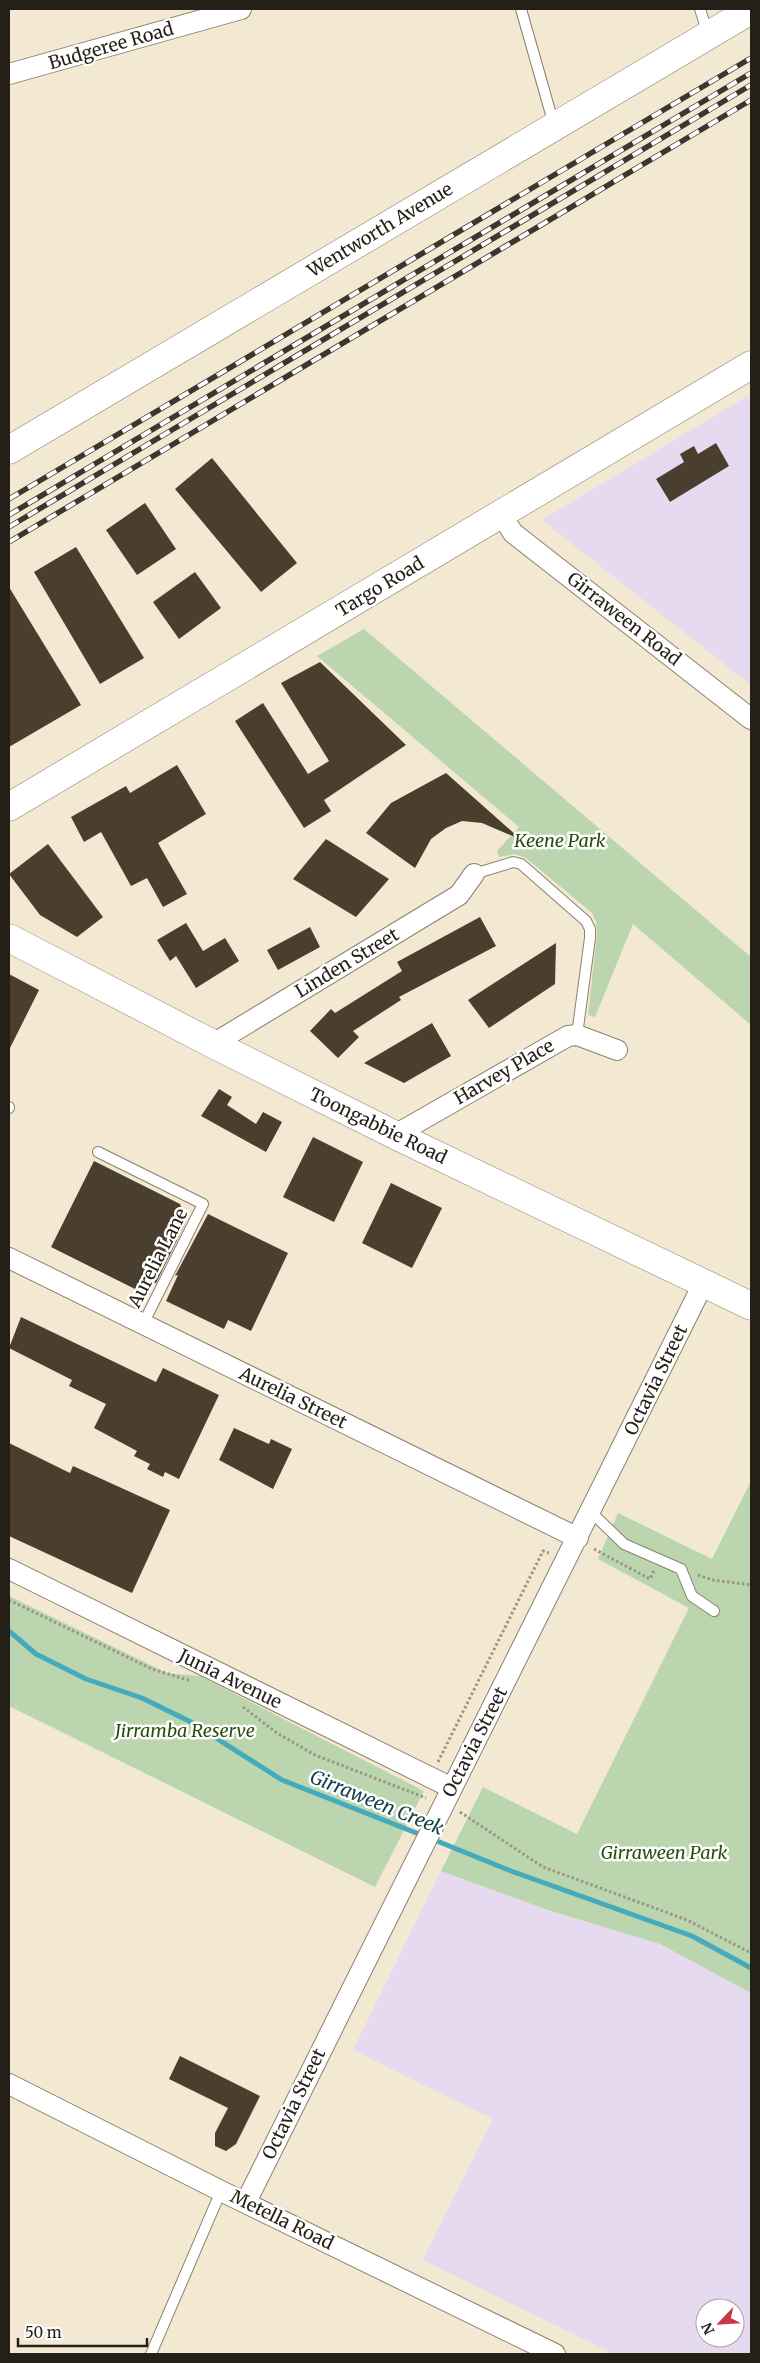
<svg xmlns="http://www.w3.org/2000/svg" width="760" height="2363" viewBox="0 0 760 2363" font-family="Merriweather,serif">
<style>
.education{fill:#e5daef;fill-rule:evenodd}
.green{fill:#bbd5af}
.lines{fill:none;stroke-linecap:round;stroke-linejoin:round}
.stream{stroke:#44aabc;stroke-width:5}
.building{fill:#4a3f2e}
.lane-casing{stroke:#8b816d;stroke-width:12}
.street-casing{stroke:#8b816d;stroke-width:22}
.secondary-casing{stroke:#8b816d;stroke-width:29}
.path{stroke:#9d9584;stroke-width:3;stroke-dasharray:2.5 2.5;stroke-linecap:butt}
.lane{stroke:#fff;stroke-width:10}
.street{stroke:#fff;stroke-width:20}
.secondary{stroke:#fff;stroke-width:28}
.rail-casing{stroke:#3c362d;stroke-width:5.5}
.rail{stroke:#fff;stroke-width:4;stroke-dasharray:11;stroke-linecap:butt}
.labels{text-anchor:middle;stroke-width:5;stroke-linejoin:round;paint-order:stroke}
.street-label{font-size:18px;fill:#241f17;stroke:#fff}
.park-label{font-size:18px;font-style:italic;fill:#284e0e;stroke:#fff}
.water-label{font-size:19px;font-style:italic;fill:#134149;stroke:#fff}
</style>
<rect width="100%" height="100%" fill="#f3e8d2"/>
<!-- education -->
<path class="education" d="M751,394V685L542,520Z
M441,1871L548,1910L660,1944L751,1993V2354H614L423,2260L493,2119L353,2050ZM705,2308H735V2338H705Z"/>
<!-- green -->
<path class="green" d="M364,629L751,957V1025L633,924L595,1017L588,1015L597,934L596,922L592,913L526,858L515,854L499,857L497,851L519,827L317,656Z
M751,1481V1993L660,1944L548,1910L441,1871L483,1787L577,1834L689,1608L598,1559L618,1513L712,1559Z
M9,1596L167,1673L200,1676L424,1791L375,1887L9,1706Z"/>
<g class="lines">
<!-- stream -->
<path class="stream" d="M9,1631L36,1654L86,1679L142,1698L191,1722L282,1780L424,1836
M432,1839L511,1871L692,1936L751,1968"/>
</g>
<!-- building -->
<path class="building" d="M716,443L729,466L670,502L656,479L684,462L680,454L694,446L698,454Z
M212,458L297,563L261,592L175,489Z
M145,503L176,549L137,575L106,530Z
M76,547L144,658L100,684L34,572Z
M195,572L221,608L179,639L153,602Z
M9,587L81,705L9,747Z
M320,662L406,745L324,800L331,811L304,828L235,721L263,703L308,774L329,761L281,683Z
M177,765L206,814L158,843L187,894L163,907L147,878L131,886L101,832L84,842L71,817L126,786L130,793Z
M446,773L516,835L515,837L482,823L462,821L446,828L431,839L415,868L366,833L391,803Z
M326,839L389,879L356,917L293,879Z
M48,844L103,917L77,937L40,915L9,874Z
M480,917L496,946L399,997L401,1000L353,1031L359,1037L338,1058L310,1031L331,1009L335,1013L402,971L397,962Z
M186,923L203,951L225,938L239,961L196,988L176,956L170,961L157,940Z
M310,927L320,947L278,970L267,950Z
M556,943L555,984L489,1028L468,1000Z
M9,974L39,990L9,1050Z
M432,1023L451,1056L404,1083L364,1063Z
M219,1089L232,1097L227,1105L256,1124L263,1112L282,1122L266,1152L201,1116Z
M313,1137L363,1162L334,1222L283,1197Z
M94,1161L180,1204L186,1222L156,1283L137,1290L51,1247Z
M391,1183L442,1208L412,1268L362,1243Z
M208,1214L288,1253L251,1331L228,1320L224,1329L166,1301L178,1275L175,1276Z
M21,1317L156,1382L163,1368L219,1395L179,1479L165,1472L163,1477L147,1469L150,1464L134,1456L137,1451L94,1428L106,1404L69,1386L72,1380L9,1348Z
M234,1428L269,1444L271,1439L292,1449L273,1489L219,1460Z
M9,1443L70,1473L73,1466L170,1510L132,1593L9,1536Z
M180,2056L260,2096L236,2144L226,2151L215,2146V2133L228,2108L169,2079Z"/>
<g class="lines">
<!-- lane casing -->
<g class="lane-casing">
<path id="lane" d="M521,9L554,125
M700,9L708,34
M474,874L513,862L521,864L586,921L590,929V938L577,1035
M9,1107V1108
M98,1152L203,1204L143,1324
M591,1512L624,1544L681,1569L692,1596L714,1611
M151,2354L221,2191"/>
</g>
<!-- street casing -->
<g class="street-casing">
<path id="street" d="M9,74L241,9
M501,514L513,533L751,719
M213,1044L459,895L474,874
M395,1135L568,1036L577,1035L617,1050
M9,1258L578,1538
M9,1569L452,1788
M9,2084L221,2191L555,2354
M246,2202L704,1282"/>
</g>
<!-- secondary casing -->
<g class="secondary-casing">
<path id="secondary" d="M9,450L751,10
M9,807L751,365
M9,938L213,1044L395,1135L751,1306"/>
</g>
<!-- path -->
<path class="path" d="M594,1549L650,1579L654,1571
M698,1575L713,1580L751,1585
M9,1600L152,1669L191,1681
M243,1707L277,1733L315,1755L426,1798
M438,1762L543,1551L549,1553
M460,1812L543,1867L687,1920L751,1953"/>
<!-- lane -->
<use href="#lane" class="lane"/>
<!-- street -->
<use href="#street" class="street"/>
<!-- secondary -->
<use href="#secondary" class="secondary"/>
<!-- rail casing -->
<g class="rail-casing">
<path id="rail" d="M9,499L751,58
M9,515L751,73
M9,527L751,85
M9,542L751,100"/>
</g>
<!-- rail -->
<use href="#rail" class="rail"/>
</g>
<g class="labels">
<!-- street labels -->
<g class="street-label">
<text transform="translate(111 46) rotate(-16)" y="6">Budgeree Road</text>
<text transform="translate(380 230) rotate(-31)" y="6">Wentworth Avenue</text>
<text transform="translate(380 587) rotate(-31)" y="6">Targo Road</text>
<text transform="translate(624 619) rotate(38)" y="6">Girraween Road</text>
<text transform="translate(347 963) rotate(-31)" y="6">Linden Street</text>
<text transform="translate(504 1072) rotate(-30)" y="6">Harvey Place</text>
<text transform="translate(378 1126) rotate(26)" y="6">Toongabbie Road</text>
<text transform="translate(158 1258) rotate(-63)" y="6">Aurelia Lane</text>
<text transform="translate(656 1380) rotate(-64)" y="6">Octavia Street</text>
<text transform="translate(293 1398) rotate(26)" y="6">Aurelia Street</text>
<text transform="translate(230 1679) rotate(26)" y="6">Junia Avenue</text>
<text transform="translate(475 1742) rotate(-63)" y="6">Octavia Street</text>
<text transform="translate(294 2104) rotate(-64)" y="6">Octavia Street</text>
<text transform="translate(282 2220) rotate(26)" y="6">Metella Road</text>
</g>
<!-- park labels -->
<g class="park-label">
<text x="560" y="847">Keene Park</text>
<text x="185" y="1737">Jirramba Reserve</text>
<text x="664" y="1859">Girraween Park</text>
</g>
<!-- water labels -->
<g class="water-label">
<text transform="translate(377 1802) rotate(22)" y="7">Girraween Creek</text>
</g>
</g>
<!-- border -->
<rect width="760" height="2363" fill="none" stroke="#241f17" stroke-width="20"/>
<!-- north arrow -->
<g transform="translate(720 2323) rotate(245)"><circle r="24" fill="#ffffff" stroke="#a7a5a2"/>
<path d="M0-4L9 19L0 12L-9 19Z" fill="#c7374a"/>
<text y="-8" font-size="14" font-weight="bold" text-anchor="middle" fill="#241f17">N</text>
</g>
<!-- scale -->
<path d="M18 2338v8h129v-8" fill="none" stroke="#241f17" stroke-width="2.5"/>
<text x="25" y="2338" font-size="15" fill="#241f17" stroke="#ffffff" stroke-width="4" paint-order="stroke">50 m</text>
</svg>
